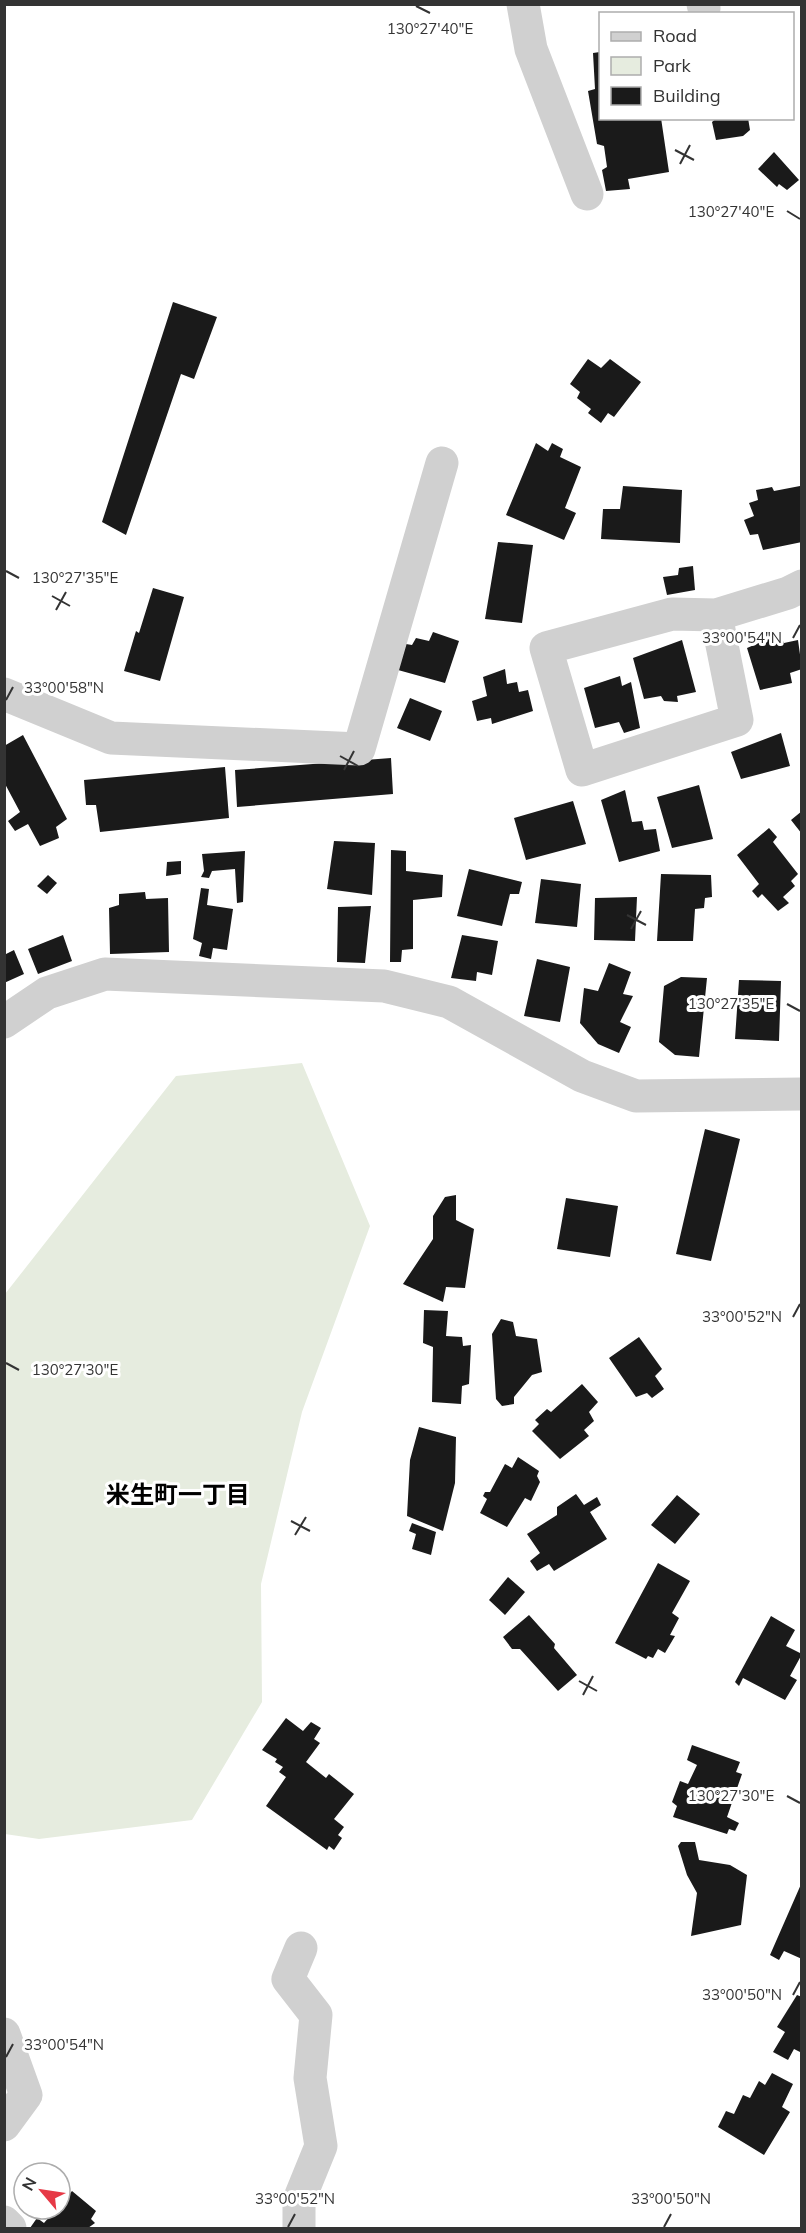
<svg xmlns="http://www.w3.org/2000/svg" width="806" height="2233" viewBox="0 0 806 2233" font-family="Mulish,'Noto Sans JP',sans-serif">
<style>
.green{fill:#e6ecdf}
.building{fill:#1a1a1a}
.lines{fill:none;stroke-linecap:round;stroke-linejoin:round}
.minor{stroke:#d0d0d0;stroke-width:33}
.ticks{fill:none;stroke:#333;stroke-width:2}
.labels{text-anchor:middle;stroke-width:6;stroke-linejoin:round;paint-order:stroke}
.neighbourhood-label{font-size:24px;font-weight:bold;fill:#000;stroke:#fff}
.ticks-label{font-size:15px;text-anchor:middle;fill:#333;stroke:#fff;stroke-width:6;stroke-linejoin:round;paint-order:stroke}
</style>
<rect width="100%" height="100%" fill="#fff"/>
<!-- green -->
<path class="green" d="M302,1063L370,1226L302,1412L261,1584L262,1702L192,1820L39,1839L5,1834V1294L176,1076Z"/>
<!-- building -->
<path class="building" d="M600,52V118H661L669,172L628,179L630,189L606,191L602,170L607,167L604,146L597,144L588,91L595,89L593,53Z
M717,118H748L750,130L743,136L716,140L712,122Z
M774,152L799,180L787,190L779,184L777,187L758,169Z
M173,302L217,317L194,379L181,374L126,535L102,522Z
M588,359L601,368L610,359L641,382L614,417L608,413L601,423L588,413L591,409L577,398L580,392L570,384Z
M536,443L548,451L552,443L563,449L560,457L581,467L565,508L576,513L564,540L506,515Z
M623,486L682,490L680,543L601,539L603,509H620Z
M800,486L802,542L763,550L758,534L750,535L744,520L754,516L749,503L758,500L756,490L772,487L774,491Z
M498,542L533,545L522,623L485,619Z
M693,566L695,590L667,595L663,577L678,575L679,568Z
M153,588L184,597L160,681L124,671L136,631L139,633Z
M433,632L459,641L445,683L398,670L406,644L412,645L416,638L429,641Z
M780,634L784,643L798,640L802,669L790,673L792,683L760,690L747,648Z
M682,640L696,692L677,696L678,702L664,701L661,696L644,699L633,658Z
M505,669L507,684L517,682L519,692L528,690L533,711L492,724L491,718L477,721L472,701L487,696L483,677Z
M620,676L622,686L631,682L640,728L624,733L619,722L595,728L584,688Z
M410,698L442,711L430,741L397,728Z
M781,733L790,766L741,779L731,752Z
M23,735L67,819L56,827L59,838L40,846L28,824L15,831L8,821L20,812L4,782V746Z
M391,758L393,794L237,807L235,770Z
M225,767L229,818L100,832L96,805H86L84,780Z
M699,785L713,839L672,848L657,797Z
M625,790L632,822L642,821L644,830L656,829L660,851L619,862L601,800Z
M573,801L586,844L526,860L514,818Z
M802,811V834L791,820Z
M769,828L777,837L773,842L798,874L791,881L795,886L783,897L789,903L778,911L762,894L758,898L752,891L759,884L737,855Z
M334,841L375,843L372,895L327,889Z
M391,850L406,851V871L443,875L442,897L413,900V949L402,950L401,962H390Z
M245,851L243,902L237,903L235,869L212,871L209,878L201,877L204,871L202,854Z
M181,861V874L166,876L167,862Z
M469,869L522,882L519,894H510L502,926L457,916Z
M661,874L711,875L712,897L705,898L704,908L695,909L693,941H657Z
M48,875L57,883L47,894L37,886Z
M541,879L581,884L577,927L535,923Z
M201,888L209,889L207,905L233,909L227,950L213,948L211,959L199,956L202,943L193,939Z
M145,892L146,899L168,898L169,952L110,954L109,908L119,905V894Z
M637,897L635,941L594,940L595,898Z
M371,906L365,963L337,962L338,907Z
M63,935L72,961L38,974L28,949Z
M462,935L498,941L492,975L477,972L476,981L451,978Z
M14,950L24,974L4,983V955Z
M537,959L570,967L560,1022L524,1016Z
M609,963L631,972L623,994L633,996L620,1022L631,1027L619,1053L598,1044L580,1023L584,988L598,991Z
M681,977L707,978L699,1057L675,1055L659,1042L664,986Z
M739,980L781,981L779,1041L735,1039Z
M705,1129L740,1139L711,1261L676,1254Z
M456,1195V1220L474,1229L465,1288L446,1287L443,1302L403,1284L433,1239V1216L445,1197Z
M566,1198L618,1206L610,1257L557,1249Z
M424,1310L448,1311L446,1336L462,1337L463,1346L471,1345L469,1384L462,1386L461,1404L432,1402L433,1347L423,1343Z
M501,1319L513,1322L516,1336L537,1339L542,1372L532,1375L514,1397V1404L502,1406L496,1399L492,1334Z
M639,1337L662,1369L655,1376L664,1389L652,1398L647,1393L636,1397L609,1358Z
M582,1384L598,1402L589,1412L594,1421L584,1430L589,1436L560,1459L532,1431L539,1424L535,1420L547,1409L551,1412Z
M419,1427L456,1437L455,1483L443,1531L407,1516L410,1460Z
M518,1457L539,1471L537,1476L540,1482L531,1501L525,1498L507,1527L480,1513L487,1499L483,1496L485,1492H490L505,1464L512,1468Z
M576,1494L584,1505L597,1497L601,1505L590,1512L607,1539L554,1571L549,1564L537,1571L530,1561L540,1553L527,1534L557,1515V1507Z
M677,1495L700,1514L675,1544L651,1525Z
M412,1523L436,1532L431,1555L412,1549L416,1534L409,1531Z
M658,1563L690,1581L672,1613L679,1618L670,1635L675,1636L665,1653L658,1649L653,1658L648,1656L646,1659L615,1643Z
M508,1577L525,1592L505,1615L489,1600Z
M529,1615L555,1644L554,1648L577,1675L558,1691L520,1649H512L503,1637Z
M771,1616L795,1630L786,1646L802,1654L790,1676L797,1680L785,1700L743,1678L739,1686L735,1682Z
M286,1718L303,1731L311,1722L321,1728L314,1739L320,1743L306,1762L326,1778L329,1774L354,1794L334,1819L344,1827L338,1835L342,1838L334,1850L329,1846L327,1850L266,1806L286,1777L279,1772L283,1767L275,1762L277,1759L262,1750Z
M692,1745L740,1762L736,1772L742,1774L727,1817L739,1823L735,1831L729,1829L727,1834L673,1817L677,1806L672,1802L680,1781L688,1784L697,1765L687,1760Z
M681,1842H695L699,1860L730,1865L747,1875L741,1925L691,1936L697,1893L687,1875L678,1846Z
M802,1882V1959L784,1951L779,1960L770,1955Z
M797,1995L802,1997V2053L794,2049L788,2060L773,2052L785,2032L777,2027Z
M772,2073L793,2084L782,2107L790,2112L764,2155L718,2127L726,2111L734,2114L743,2095L750,2098L759,2081L765,2085Z
M72,2191L96,2211L91,2219L95,2223L88,2228H30L37,2218L44,2223L56,2209H60V2205Z"/>
<g class="lines">
<!-- minor -->
<path class="minor" d="M523,4L531,49L587,194
M703,4L704,8
M716,615L737,720L582,770L546,648L672,614L716,615L788,593L802,586
M4,694L111,738L359,749L442,463
M4,1022L47,993L105,974L384,986L449,1002L582,1076L636,1096L802,1094
M4,2034L26,2095L4,2125
M4,2222L10,2228
M299,2228V2200L321,2146L310,2078L316,2015L288,1979L301,1948"/>
</g>
<!-- ticks -->
<path class="ticks" d="M416,6L430,13M675,150L694,160M680,164L690,145M787,211L800,219M6,571L19,578M52,596L70,606M56,610L66,592M793,638L800,625M6,700L13,687M340,756L358,766M344,770L354,751M627,915L646,925M631,929L641,911M787,1004L800,1011M793,1317L800,1304M6,1363L19,1370M291,1521L310,1531M295,1535L306,1517M579,1681L597,1691M583,1695L593,1676M787,1796L800,1803M793,1995L800,1982M6,2057L13,2044M288,2227L295,2214M664,2227L671,2214"/>
<g class="labels">
<!-- neighbourhood labels -->
<g class="neighbourhood-label">
<text x="178" y="1503">米生町一丁目</text>
</g>
</g>
<g class="ticks-label">
<text x="430" y="34">130°27'40"E</text>
<text x="731" y="217">130°27'40"E</text>
<text x="75" y="583">130°27'35"E</text>
<text x="742" y="643">33°00'54"N</text>
<text x="64" y="693">33°00'58"N</text>
<text x="731" y="1009">130°27'35"E</text>
<text x="742" y="1322">33°00'52"N</text>
<text x="75" y="1375">130°27'30"E</text>
<text x="731" y="1801">130°27'30"E</text>
<text x="742" y="2000">33°00'50"N</text>
<text x="64" y="2050">33°00'54"N</text>
<text x="295" y="2204">33°00'52"N</text>
<text x="671" y="2204">33°00'50"N</text>
</g>
<!-- border -->
<rect width="806" height="2233" fill="none" stroke="#333333" stroke-width="12"/>
<!-- legend -->
<rect x="599" y="12" width="195" height="108" fill="#ffffff" stroke="#adadad" stroke-width="1.5"/>
<rect x="611" y="32" width="30" height="9" fill="#d0d0d0" stroke="#adadad" stroke-width="1.5"/>
<text x="653" y="42" font-size="18" fill="#333333">Road</text>
<rect x="611" y="57" width="30" height="18" fill="#e6ecdf" stroke="#adadad" stroke-width="1.5"/>
<text x="653" y="72" font-size="18" fill="#333333">Park</text>
<rect x="611" y="87" width="30" height="18" fill="#1a1a1a" stroke="#adadad" stroke-width="1.5"/>
<text x="653" y="102" font-size="18" fill="#333333">Building</text>
<!-- north arrow -->
<g transform="translate(42 2191) rotate(299)"><circle r="28" fill="#ffffff" stroke="#adadad" stroke-width="1.5"/>
<path d="M0-4.5L10 22L0 15L-10 22Z" fill="#e63946"/>
<text y="-9" font-size="16" font-weight="bold" text-anchor="middle" fill="#333333">N</text>
</g>
</svg>
